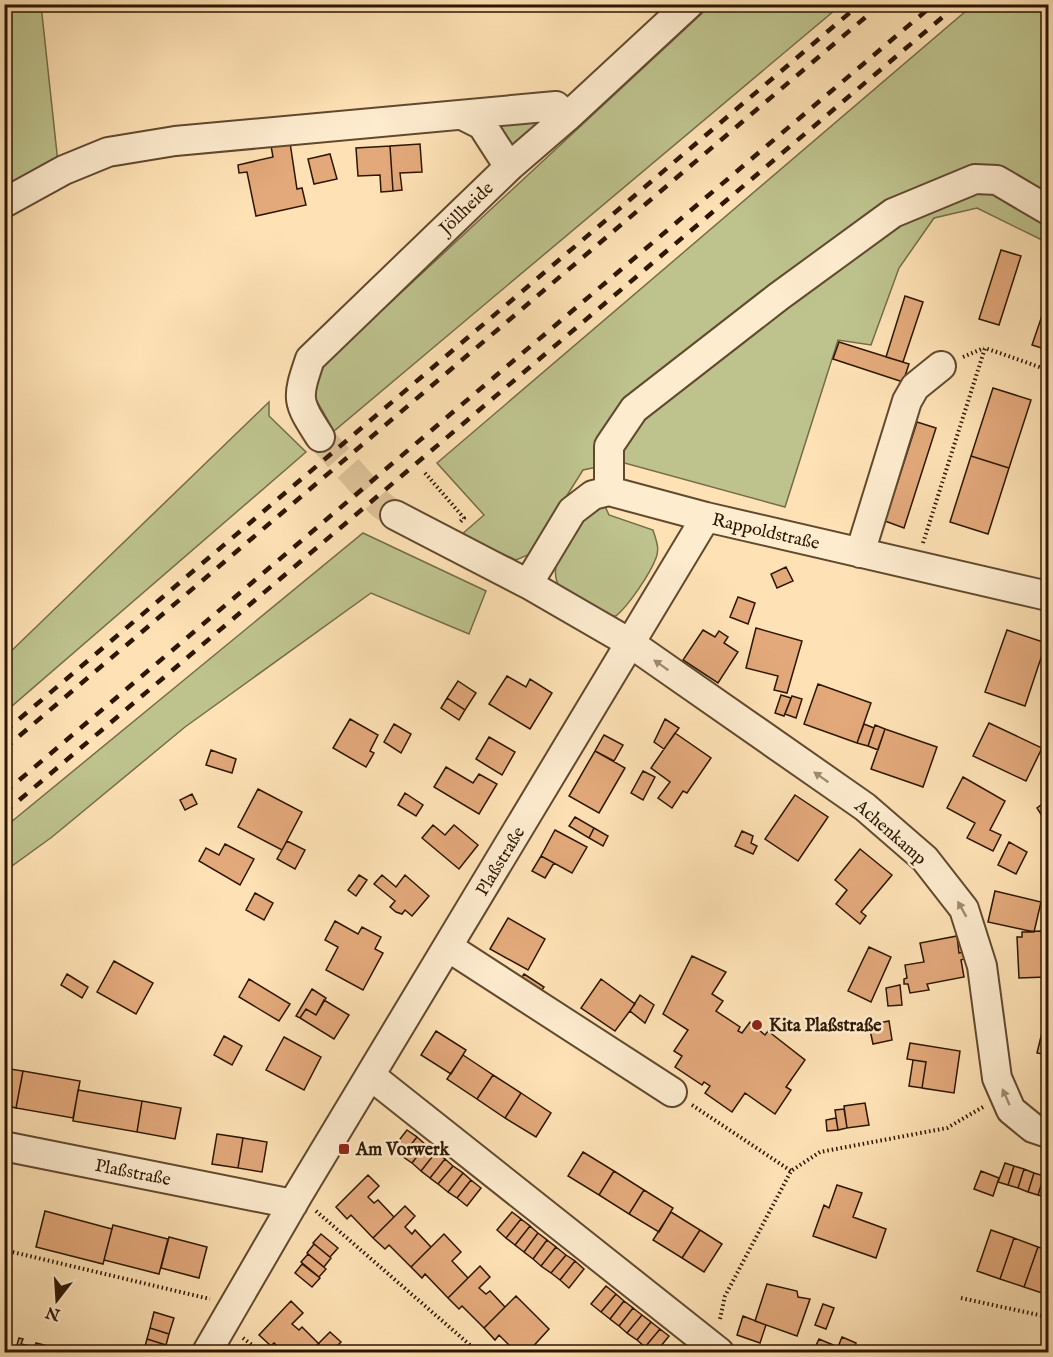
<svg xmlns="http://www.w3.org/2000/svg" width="1053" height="1357" viewBox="0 0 1053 1357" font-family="'IM FELL English',serif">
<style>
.green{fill:#bec38e;stroke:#766c48;stroke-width:1.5}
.building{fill:#e3a97b;stroke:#2d1601;stroke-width:1.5}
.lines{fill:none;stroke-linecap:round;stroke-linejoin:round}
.minor-tunnel{stroke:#dfc39a;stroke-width:28;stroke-dasharray:28 14;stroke-linecap:butt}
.minor-casing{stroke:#61492e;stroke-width:32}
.path{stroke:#2d1601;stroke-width:4;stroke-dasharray:1.5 3;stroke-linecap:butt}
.minor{stroke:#feeccf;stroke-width:28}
.rail{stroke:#2d1601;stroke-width:4.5;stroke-dasharray:10 10;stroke-linecap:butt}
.oneway{fill:#a08c72}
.poi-dot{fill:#8f2418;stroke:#feeccf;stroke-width:2}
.labels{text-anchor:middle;stroke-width:5;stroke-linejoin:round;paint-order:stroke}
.street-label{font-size:18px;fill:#2d1601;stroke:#feeccf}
.poi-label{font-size:18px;font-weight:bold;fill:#2d1601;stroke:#feeccf;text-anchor:start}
</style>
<rect width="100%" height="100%" fill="#fee2b5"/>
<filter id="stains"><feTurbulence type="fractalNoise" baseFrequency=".00333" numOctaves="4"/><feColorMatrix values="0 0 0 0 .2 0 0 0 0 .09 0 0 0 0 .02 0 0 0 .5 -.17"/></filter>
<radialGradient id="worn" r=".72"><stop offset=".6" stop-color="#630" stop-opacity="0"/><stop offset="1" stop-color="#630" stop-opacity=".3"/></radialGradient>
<!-- green -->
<path class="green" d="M4,5H41L58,163L4,194Z
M711,5H841L334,431L313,394L321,367Z
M973,5H1048V243L977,208L934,218L899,268L871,345L838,340L785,507L621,462L583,470L530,554L516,560L461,535L484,515L437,463Z
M496,119L545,121L509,152Z
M269,402V416L306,452L5,712V657Z
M604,504L609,515L653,530C656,540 660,548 656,558C650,574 629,605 616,616L607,615C595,609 572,602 562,591C540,563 580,517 604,504Z
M363,533L486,591L469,634L371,593L185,727L52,837L5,871V827Z"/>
<!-- building -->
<path class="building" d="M289,136L297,189L302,188L306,205L256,216L247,172L239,173L238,165L273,157L270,140Z
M420,144L422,172L400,173L402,190L393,191L390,146Z
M390,146L393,191L381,192L380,175L358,176L356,148Z
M330,154L337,179L314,184L308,159Z
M1001,250L1021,256L999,325L979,319Z
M905,296L923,302L903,362L886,357Z
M1046,304H1048V350L1032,345Z
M839,342L909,364L903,382L833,359Z
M993,388L1031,400L1009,468L971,456Z
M917,422L936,428L904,528L885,521Z
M971,456L1009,468L988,534L950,522Z
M786,567L793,581L777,588L771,574Z
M738,597L755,603L748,624L730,617Z
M756,628L802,641L787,693L774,690L778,676L746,668Z
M703,630L715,637L719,631L728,637L724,643L738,652L718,683L683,660Z
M1007,630L1046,643L1025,706L985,692Z
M507,676L526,687L530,679L552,693L530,729L489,704Z
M458,681L476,693L465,710L447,698Z
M818,684L871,703L857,743L804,724Z
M781,695L791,698L784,716L775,713Z
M792,696L802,699L796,718L785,714Z
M447,698L465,710L459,720L441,708Z
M350,719L378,735L370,751L374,753L366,767L333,748Z
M665,719L679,728L664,749L654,742Z
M989,723L1042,748L1026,781L973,756Z
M394,724L411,734L401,753L384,742Z
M864,724L874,728L868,746L857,743Z
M875,725L885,729L878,750L868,746Z
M885,729L937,747L923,787L871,769Z
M675,733L711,758L687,793L683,791L672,808L658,798L670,782L651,768Z
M604,735L623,745L614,761L595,751Z
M489,737L515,752L502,775L476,759Z
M211,750L236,759L232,773L206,765Z
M595,751L625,768L599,813L569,796Z
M446,767L473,783L479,774L497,784L479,814L434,787Z
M643,771L655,777L643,800L631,793Z
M963,777L1005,801L990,830L1001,835L993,851L967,838L975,823L947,808Z
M258,789L302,812L282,850L238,827Z
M405,793L423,805L416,816L398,805Z
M192,794L197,804L185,810L180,800Z
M795,795L828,817L798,861L765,839Z
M1048,800V815L1044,819L1037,808Z
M575,817L594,828L589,838L569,826Z
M433,825L445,835L454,825L478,845L459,869L422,838Z
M594,828L608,836L603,846L589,838Z
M555,830L587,847L572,873L541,856Z
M742,831L753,836L751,843L757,846L753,854L735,846Z
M287,841L305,850L295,869L277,859Z
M1009,842L1027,852L1016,874L998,865Z
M225,844L254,859L240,885L199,861L206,848L219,855Z
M860,849L892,875L861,912L866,916L860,924L836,904L847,890L835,880Z
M541,856L554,863L545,878L532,871Z
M359,875L367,880L356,896L348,890Z
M382,875L396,887L405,875L429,896L412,916L405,910L402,914L396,912L390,907L395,901L374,884Z
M995,891L1041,902L1034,932L988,922Z
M255,893L273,903L264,920L246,910Z
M508,918L545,939L528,970L490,949Z
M335,921L358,934L362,927L381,937L375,949L383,953L363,990L326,970L338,947L325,940Z
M1041,931L1048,932L1046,977L1019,978L1017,937H1022V932Z
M957,936L959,953L963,952L964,959L961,960L964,977L927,984L929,990L910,993L908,984H904V979L907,978L905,965L924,962L920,943Z
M869,947L891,957L871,1002L848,991Z
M692,956L726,972L712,994L723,1001L716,1011L740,1027L738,1031L742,1033L750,1022L765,1035L768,1031L805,1060L786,1087L791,1090L775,1114L745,1093L732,1112L705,1093L710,1086L704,1082L702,1085L675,1067L682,1056L674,1051L688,1030L663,1014Z
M114,961L153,983L136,1014L97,992Z
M67,974L88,987L82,998L61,985Z
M524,974L544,987L537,997L518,984Z
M249,979L290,1004L279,1021L239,997Z
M601,979L635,1004L615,1031L581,1008Z
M900,985L902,1005L888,1006L886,988Z
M312,989L326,998L316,1015L306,1009L300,1018L296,1016Z
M640,995L654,1005L645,1023L630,1011Z
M324,1000L349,1015L334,1039L300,1018L306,1009L316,1015Z
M1046,1016L1048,1017V1055L1037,1053Z
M889,1021L892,1040L873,1044L869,1025Z
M436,1031L466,1050L451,1074L421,1055Z
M224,1036L242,1046L232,1065L214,1055Z
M284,1037L321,1057L304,1090L266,1070Z
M910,1043L960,1051L954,1093L922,1088L926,1062L907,1059Z
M463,1055L493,1075L477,1099L447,1079Z
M913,1060L926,1062L922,1088L909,1086Z
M4,1068L23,1071L16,1108L4,1105Z
M23,1071L80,1081L73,1118L16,1108Z
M493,1075L521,1093L505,1118L477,1099Z
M78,1090L142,1101L137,1132L73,1121Z
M521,1093L551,1113L536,1137L505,1118Z
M142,1101L181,1108L175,1139L137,1132Z
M865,1103L869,1125L847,1128L844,1106Z
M844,1109L847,1128L838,1130L835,1110Z
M836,1118L838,1130L827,1131L826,1120Z
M407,1130L417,1137L402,1156L393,1148Z
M217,1134L243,1138L238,1168L212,1164Z
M417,1137L426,1145L412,1163L402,1156Z
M243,1138L267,1142L262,1172L238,1168Z
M426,1145L436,1152L421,1171L412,1163Z
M436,1152L445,1159L430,1178L421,1171Z
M583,1152L614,1171L599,1195L568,1176Z
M445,1159L453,1166L438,1184L430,1178Z
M1005,1163L1014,1166L1008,1185L998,1182Z
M453,1166L463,1173L448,1192L438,1184Z
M1014,1166L1024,1169L1018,1188L1008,1185Z
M1024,1169L1034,1173L1028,1192L1018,1188Z
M614,1171L644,1190L629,1214L599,1195Z
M981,1171L999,1178L993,1196L974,1189Z
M463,1173L471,1180L457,1198L448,1192Z
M1034,1173L1044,1176L1038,1195L1028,1192Z
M368,1175L379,1186L368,1197L374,1203L378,1200L394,1217L373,1238L351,1215L347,1219L336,1207Z
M1044,1176L1048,1178V1198L1038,1195Z
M471,1180L481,1188L467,1206L457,1198Z
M837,1185L862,1193L853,1217L886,1229L876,1258L813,1236L824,1205L829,1208Z
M644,1190L673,1208L659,1232L629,1214Z
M405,1206L415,1216L405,1227L412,1234L415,1230L431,1247L411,1267L389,1245L385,1249L373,1238Z
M45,1211L112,1229L103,1264L36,1247Z
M512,1212L521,1219L506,1238L497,1230Z
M671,1212L700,1230L682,1258L653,1240Z
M521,1219L530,1226L515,1245L506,1238Z
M113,1225L168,1239L159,1274L104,1260Z
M530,1226L538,1233L524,1252L515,1245Z
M700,1230L722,1244L704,1272L682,1258Z
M991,1230L1014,1238L1000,1279L977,1271Z
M538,1233L547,1240L533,1259L524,1252Z
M321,1234L338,1248L330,1257L313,1243Z
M444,1234L461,1252L452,1261L468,1278L448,1298L425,1274L422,1278L411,1267Z
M169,1237L207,1247L199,1278L161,1268Z
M1014,1238L1038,1247L1024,1287L1000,1279Z
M547,1240L556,1247L541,1266L533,1259Z
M314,1244L331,1258L324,1267L307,1253Z
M556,1247L566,1255L551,1273L541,1266Z
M1038,1247L1048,1250V1295L1024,1287Z
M308,1254L326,1269L319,1277L301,1262Z
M566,1255L575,1261L560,1280L551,1273Z
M575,1261L584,1269L569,1288L560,1280Z
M302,1264L320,1278L312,1287L295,1273Z
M480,1266L490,1277L479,1288L486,1294L490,1291L505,1307L484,1328L462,1306L459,1309L448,1298Z
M767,1284L797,1291L798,1297L810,1299L797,1336L755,1321Z
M606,1286L616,1294L601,1312L591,1304Z
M616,1294L624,1301L610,1319L601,1312Z
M516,1296L549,1329L528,1352H516L499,1335L495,1340L484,1328Z
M291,1301L303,1313L292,1324L299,1330L302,1327L319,1344L310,1352H284L274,1343L271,1346L259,1335Z
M624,1301L633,1308L619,1326L610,1319Z
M823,1304L834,1308L826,1329L815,1325Z
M633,1308L642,1315L627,1333L619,1326Z
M154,1312L174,1318L169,1334L150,1328Z
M642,1315L651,1322L637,1340L627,1333Z
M743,1316L766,1325L760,1343L737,1335Z
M651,1322L660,1329L645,1347L637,1340Z
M150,1328L169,1334L166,1345L147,1339Z
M660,1329L669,1336L656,1352H652L645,1347Z
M330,1332L341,1342L331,1352H310Z
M842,1337L856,1343L854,1352H813L819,1339L838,1347Z
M19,1338L23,1339L21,1344L35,1347L36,1343L56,1348L55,1352H15Z
M147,1339L166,1345L164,1352L144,1350Z"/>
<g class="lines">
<!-- minor-tunnel -->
<path class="minor-tunnel" d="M320,437L380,504L395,515"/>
<!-- minor casing -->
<g class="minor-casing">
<path id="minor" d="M462,115L482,125L509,167
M4,203L64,170L108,152L175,141L556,106L567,117
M320,437C297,401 296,400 310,359L509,167L567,117L689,4
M609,491V446L634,409L778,297L893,213L975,179L997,180L1048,210
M395,515L528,584L630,643L865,807L925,859L964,909L982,966L997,1078L1011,1110L1033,1128L1048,1133
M860,553L907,401L915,387L941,366
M528,584L572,511L593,495L609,491L706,517L1048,596
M448,947L672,1092
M371,1076L719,1352
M8,1147L293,1204
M207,1352L298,1195L706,517"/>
</g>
<!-- path -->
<path class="path" d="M963,357L984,348
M425,473L464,518L460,522
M923,543L985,348L1048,370
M692,1105L791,1171
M316,1211L478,1352
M4,1250L210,1299
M961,1298L1048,1317
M720,1319L725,1296L791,1171L820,1152L947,1128L983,1107
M243,1338L261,1352"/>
<!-- minor -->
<use href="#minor" class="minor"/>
<!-- rail -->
<path class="rail" d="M4,732L860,4
M4,749L881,4
M4,793L934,4
M4,813L958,4"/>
</g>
<!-- one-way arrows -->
<defs><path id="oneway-solid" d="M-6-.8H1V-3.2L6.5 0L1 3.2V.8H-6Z" transform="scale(1.5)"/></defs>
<g class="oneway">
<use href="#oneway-solid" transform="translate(661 665) rotate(-145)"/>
<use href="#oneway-solid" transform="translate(821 777) rotate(-145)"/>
<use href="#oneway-solid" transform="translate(962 909) rotate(-119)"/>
<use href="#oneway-solid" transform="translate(1006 1097) rotate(-114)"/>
</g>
<!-- markers -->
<g class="poi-dot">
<circle cx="757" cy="1025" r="6"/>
<rect x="338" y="1143" width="12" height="12" rx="3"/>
</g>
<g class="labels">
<!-- street labels -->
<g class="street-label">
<text transform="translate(466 208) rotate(-44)" y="6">Jöllheide</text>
<text transform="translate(766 531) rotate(13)" y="6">Rappoldstraße</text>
<text transform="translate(891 832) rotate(41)" y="6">Achenkamp</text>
<text transform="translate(500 861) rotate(-59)" y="6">Plaßstraße</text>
<text transform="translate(133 1172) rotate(11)" y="6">Plaßstraße</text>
</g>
<!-- poi labels -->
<g class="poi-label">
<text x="769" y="1031">Kita Plaßstraße</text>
<text x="356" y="1155">Am Vorwerk</text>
</g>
</g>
<!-- margin -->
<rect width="1053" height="1357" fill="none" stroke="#fee2b5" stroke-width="24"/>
<rect x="6" y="6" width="1041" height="1345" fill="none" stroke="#2d1601" stroke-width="3"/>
<rect x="12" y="12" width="1029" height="1333" fill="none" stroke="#2d1601" stroke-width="1.5"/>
<!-- north arrow -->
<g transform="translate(57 1300) rotate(197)" stroke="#feeccf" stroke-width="4.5" paint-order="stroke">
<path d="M0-4.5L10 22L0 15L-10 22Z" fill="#2d1601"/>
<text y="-9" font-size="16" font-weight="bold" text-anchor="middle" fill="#2d1601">N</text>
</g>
<rect width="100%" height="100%" filter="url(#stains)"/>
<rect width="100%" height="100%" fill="url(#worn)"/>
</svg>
